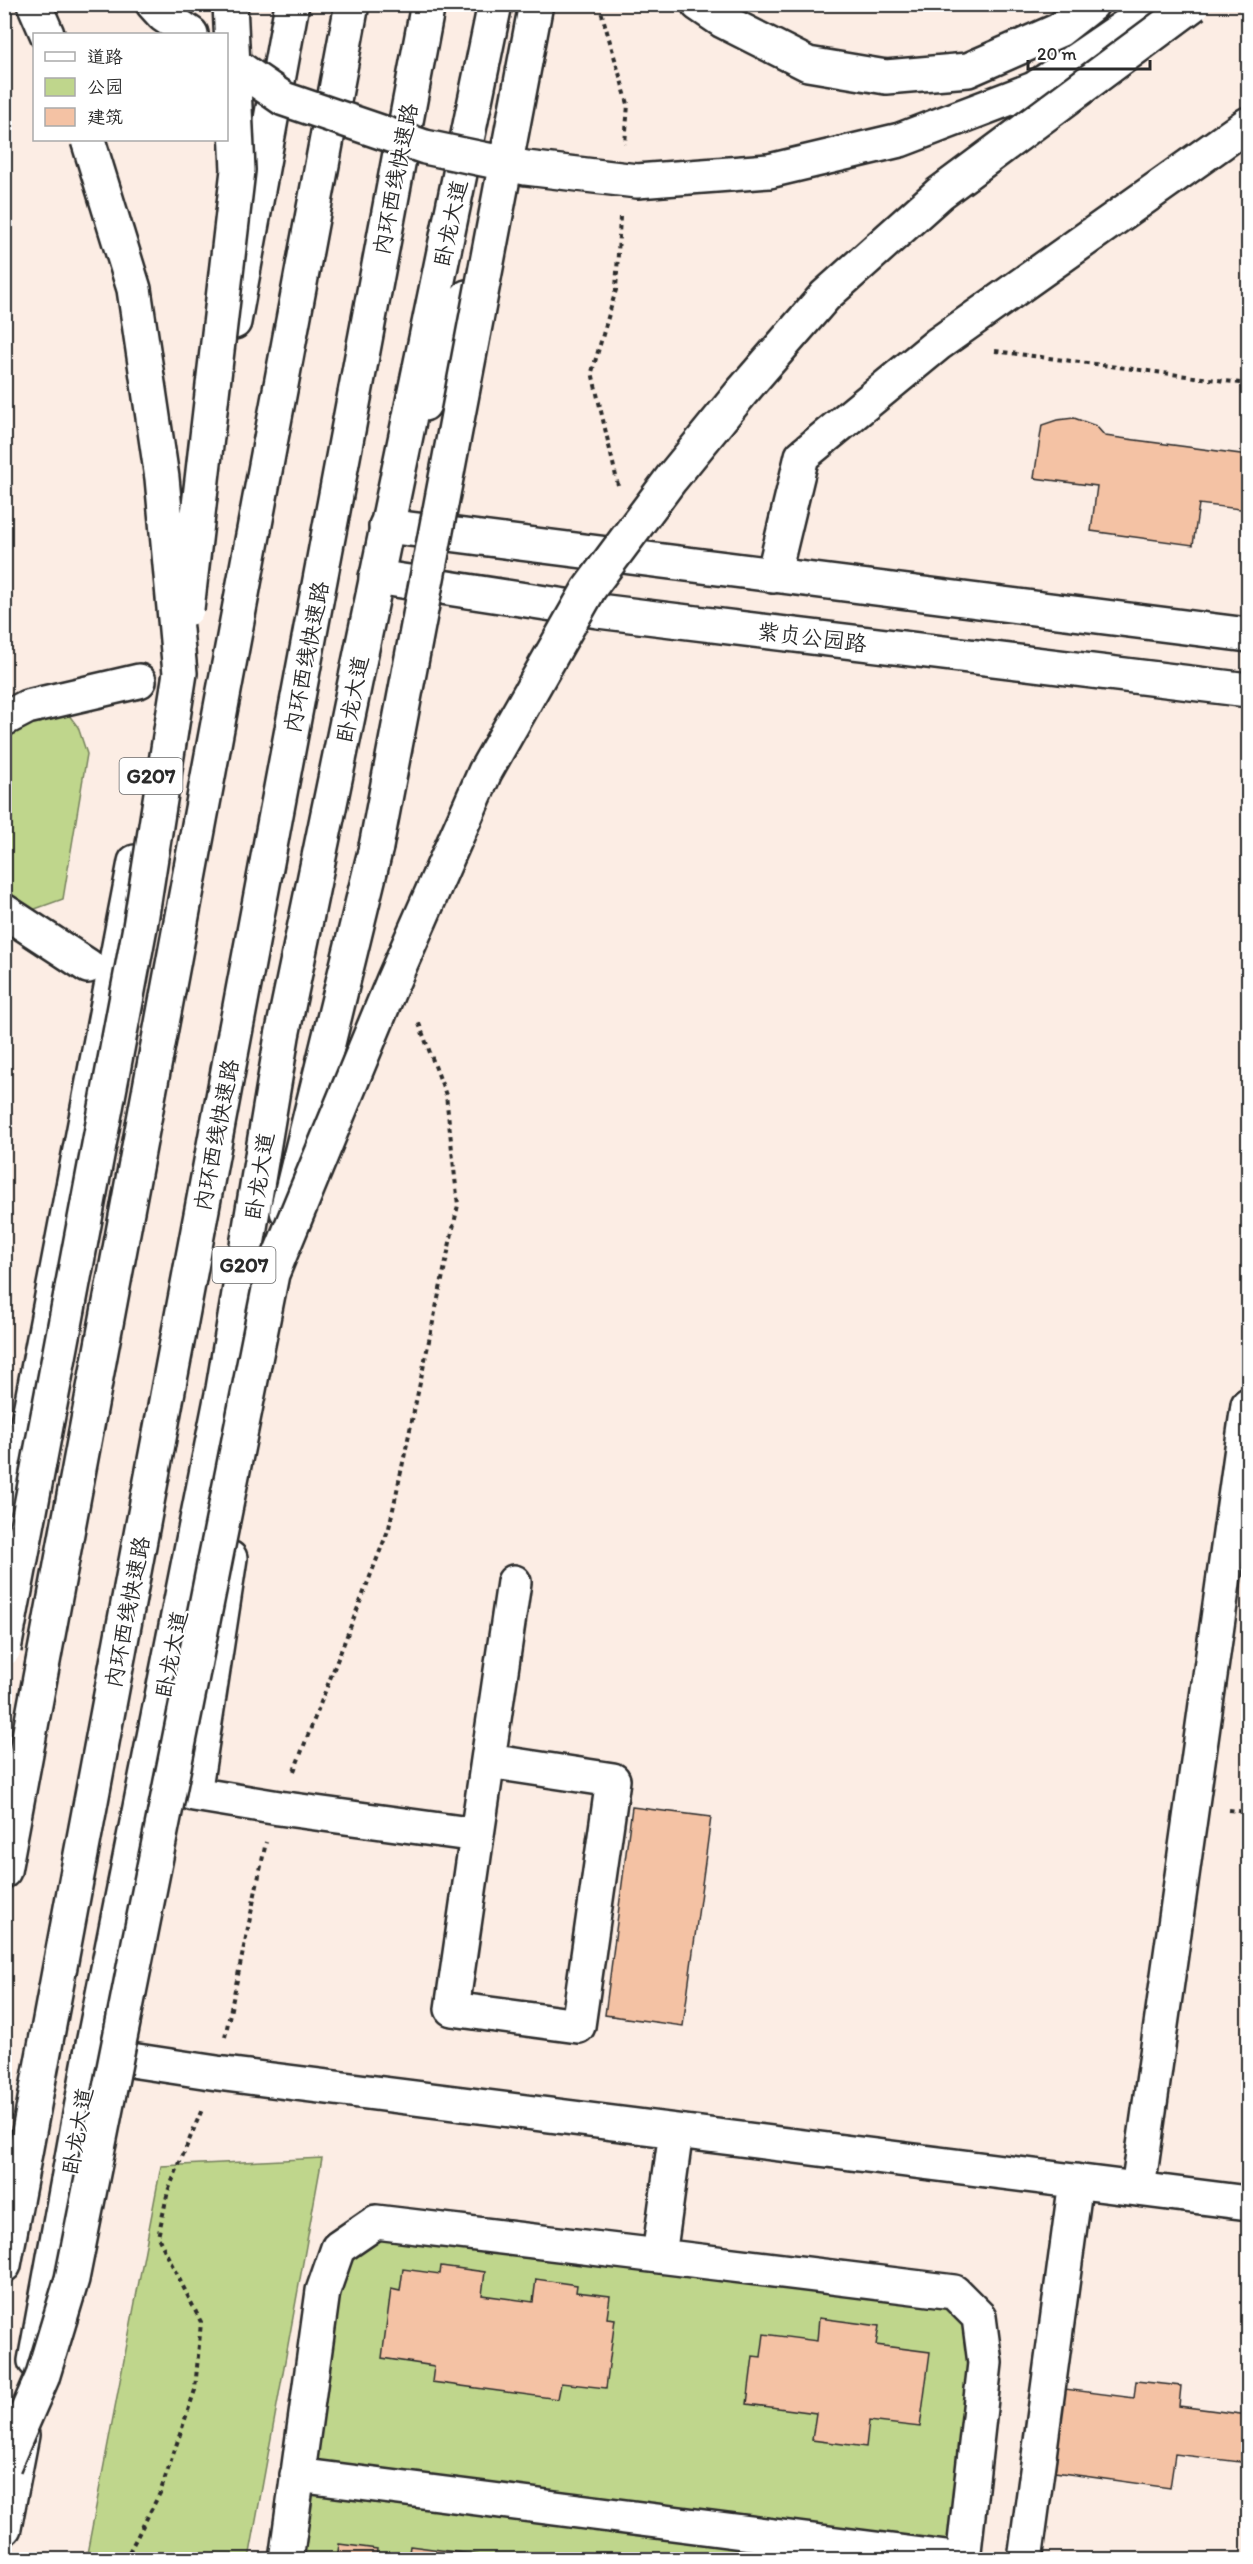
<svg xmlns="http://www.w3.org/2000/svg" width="1253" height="2564" viewBox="0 0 1253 2564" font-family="Itim,'LXGW WenKai TC',sans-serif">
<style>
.green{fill:#bfd68c;stroke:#75805c;stroke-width:1.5}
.building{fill:#f4c2a4;stroke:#2b2b2b;stroke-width:1.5}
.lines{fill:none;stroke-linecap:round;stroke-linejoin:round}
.minor-casing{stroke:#2b2b2b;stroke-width:38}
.highway-casing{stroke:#2b2b2b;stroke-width:38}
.path{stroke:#2b2b2b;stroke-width:4;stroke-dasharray:4.5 4.5;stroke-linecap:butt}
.minor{stroke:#fff;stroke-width:33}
.highway{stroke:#fff;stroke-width:33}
.highway-bridge-casing{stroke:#2b2b2b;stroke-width:38;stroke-linecap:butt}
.highway-bridge{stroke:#fff;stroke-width:33}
.labels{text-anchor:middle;stroke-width:4.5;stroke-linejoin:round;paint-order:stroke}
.shield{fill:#fff;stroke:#6b6b6b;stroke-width:1.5}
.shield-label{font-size:21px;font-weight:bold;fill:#2b2b2b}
.street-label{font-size:22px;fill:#2b2b2b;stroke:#fff}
</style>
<rect width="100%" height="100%" fill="#fcede4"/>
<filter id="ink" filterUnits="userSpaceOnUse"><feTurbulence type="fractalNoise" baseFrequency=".0167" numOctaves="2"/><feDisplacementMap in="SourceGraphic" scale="12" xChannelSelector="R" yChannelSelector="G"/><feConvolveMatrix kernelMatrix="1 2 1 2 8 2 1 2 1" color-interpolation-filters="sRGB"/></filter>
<g filter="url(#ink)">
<!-- green -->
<path class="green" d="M62,706L78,727L87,754L63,899L24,913L5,907L4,719Z
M322,2158L249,2559H86L161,2166Z
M376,2222L954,2292L979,2317L963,2559L286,2560L323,2291Z"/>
<!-- building -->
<path class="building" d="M1074,418L1096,426L1105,436L1248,455V510L1199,504L1193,545L1091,531L1097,486L1034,478L1042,425L1057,420Z
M632,1807L711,1817L683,2026L605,2015Z
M441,2266L485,2272L482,2295L533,2302L536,2279L577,2285L576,2292L610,2296L607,2318L615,2319L606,2388L561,2383L558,2399L432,2382L434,2366L382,2358L391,2289L400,2291L403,2269L440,2274Z
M819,2318L879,2326L876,2345L930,2352L920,2427L869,2421L866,2447L812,2440L816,2413L747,2404L753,2356L761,2357L764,2334L817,2341Z
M1136,2381L1181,2386L1179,2406L1248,2415V2463L1175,2454L1170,2488L1055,2472L1065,2389L1134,2398Z
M339,2544L377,2549L376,2560H337Z
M410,2546L478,2555V2560H408Z"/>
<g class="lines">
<!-- minor casing -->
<g class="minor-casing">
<path id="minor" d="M386,526L1248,635
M773,576L802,456L938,344L1248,124
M376,577L598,611L1248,690
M4,719L27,707L139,681
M4,911L88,966
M230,1558L194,1794L279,1808L477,1835L514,1582
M477,1835L452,2009L578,2026L613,1780L488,1761
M91,2054L217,2073L1248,2203
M676,2131L659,2256L954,2292L979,2317L985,2363L963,2560
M1138,2189L1248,1405
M297,2475L962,2560
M286,2560L323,2291L338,2248L376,2222L659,2256
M1025,2560L1076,2181"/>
</g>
<!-- highway casing -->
<g class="highway-casing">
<path id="highway" d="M34,4L47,34
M153,4L163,15L191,34
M698,4L723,21L808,64L886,77L968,70L1059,30L1092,4
M769,171L900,140L1034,89L1158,4
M234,322L292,4
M424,404L459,333L467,297
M287,1211L376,847
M4,1547L135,862
M4,1871L352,4
M4,2265L428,4
M35,2361L91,2054L223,1389L282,1036L495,4
M4,2528L22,2435"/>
</g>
<!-- path -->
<path class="path" d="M599,4L628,104L625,144
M995,351L1248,384
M618,485L592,372L616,290L620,217
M294,1771L389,1528L458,1205L446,1095L418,1021
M1229,1810L1248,1812
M225,2037L266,1842
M125,2560L160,2493L195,2390L201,2322L158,2237L168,2191L203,2107"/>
<!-- minor -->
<use href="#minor" class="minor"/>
<!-- highway -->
<use href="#highway" class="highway"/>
<!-- highway-bridge casing -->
<g class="highway-bridge-casing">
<path id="highway-bridge" d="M226,59L284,99L425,147L526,168L637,181L769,171
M187,609L238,170L230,4
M376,847L536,4
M4,1649L140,927L180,673L162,478L134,289L88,140
M4,2465L42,2378L72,2279L272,1274L393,981L485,772L589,589L671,479L741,393L825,296L940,193L1194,4"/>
</g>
<!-- highway-bridge -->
<use href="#highway-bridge" class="highway-bridge"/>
</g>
</g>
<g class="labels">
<!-- shield labels -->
<g class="shield">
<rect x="119.5" y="758" width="63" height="36" rx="4.5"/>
<rect x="212.5" y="1247" width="63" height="36" rx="4.5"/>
</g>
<g class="shield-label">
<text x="151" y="783">G207</text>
<text x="244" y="1272">G207</text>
</g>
<!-- street labels -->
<g class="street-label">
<text transform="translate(395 179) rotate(-79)" y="8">内环西线快速路</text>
<text transform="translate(450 223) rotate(-78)" y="8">卧龙大道</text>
<text transform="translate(812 637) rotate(7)" y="8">紫贞公园路</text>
<text transform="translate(306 657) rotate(-79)" y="8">内环西线快速路</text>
<text transform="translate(352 699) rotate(-79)" y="8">卧龙大道</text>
<text transform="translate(216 1135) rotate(-79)" y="8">内环西线快速路</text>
<text transform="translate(259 1176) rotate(-81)" y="8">卧龙大道</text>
<text transform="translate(127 1612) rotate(-79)" y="8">内环西线快速路</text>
<text transform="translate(171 1654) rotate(-79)" y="8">卧龙大道</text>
<text transform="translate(77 2131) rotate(-80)" y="8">卧龙大道</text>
</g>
</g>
<!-- margin -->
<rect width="1253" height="2564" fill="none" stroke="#fff" stroke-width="24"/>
<rect x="12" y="12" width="1229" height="2540" fill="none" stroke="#2b2b2b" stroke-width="2" filter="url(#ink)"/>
<!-- legend -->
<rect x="33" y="33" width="195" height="108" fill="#ffffff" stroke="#aaaaaa" stroke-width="1.5"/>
<rect x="45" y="52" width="30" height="9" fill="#ffffff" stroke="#aaaaaa" stroke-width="1.5"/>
<text x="87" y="63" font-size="18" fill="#2b2b2b">道路</text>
<rect x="45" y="78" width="30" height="18" fill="#bfd68c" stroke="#aaaaaa" stroke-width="1.5"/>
<text x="87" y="93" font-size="18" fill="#2b2b2b">公园</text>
<rect x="45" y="108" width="30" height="18" fill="#f4c2a4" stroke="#aaaaaa" stroke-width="1.5"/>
<text x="87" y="123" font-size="18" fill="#2b2b2b">建筑</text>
<!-- scale -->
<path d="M1028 60v9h122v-9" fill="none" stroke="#2b2b2b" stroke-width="3"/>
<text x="1037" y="60" font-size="18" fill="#2b2b2b" stroke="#ffffff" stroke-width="4.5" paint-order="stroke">20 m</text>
</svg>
